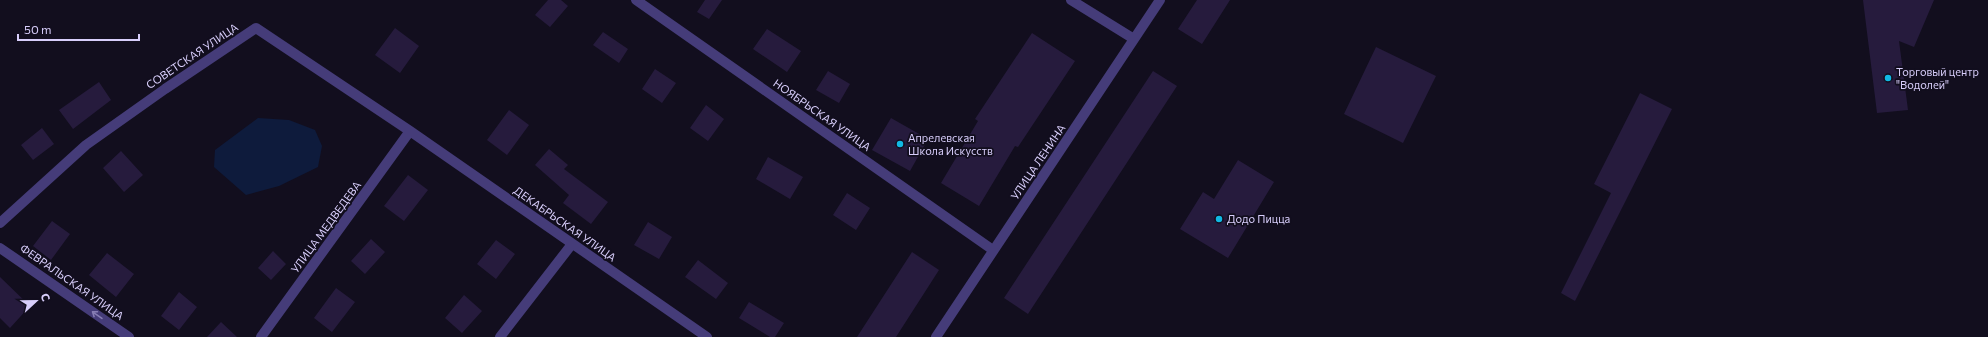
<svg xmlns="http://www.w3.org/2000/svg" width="1988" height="337" viewBox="0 0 1988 337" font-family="Commissioner,sans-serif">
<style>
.water{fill:#0e1b3c}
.building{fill:#261b3d}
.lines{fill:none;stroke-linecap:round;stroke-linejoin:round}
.minor{stroke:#453c79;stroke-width:10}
.oneway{stroke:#877eb4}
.poi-dot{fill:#11b9e4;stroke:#120e1e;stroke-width:1.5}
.labels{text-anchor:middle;stroke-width:3.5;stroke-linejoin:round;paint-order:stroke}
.street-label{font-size:11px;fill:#d8cefb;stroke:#120e1e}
.poi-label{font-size:11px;fill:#d8cefb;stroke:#120e1e;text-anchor:start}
</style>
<rect width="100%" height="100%" fill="#120e1e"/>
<!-- water -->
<path class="water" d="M258,118L289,120L315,130L322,146L318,167L279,186L246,195L214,167L215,150Z"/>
<!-- building -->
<path class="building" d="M548,0H561L568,6L550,27L535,15Z
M705,0H722L709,19L697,12Z
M1197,0H1230L1202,44L1178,29Z
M1863,0H1934L1914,47L1899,41L1908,110L1877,113Z
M395,28L419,46L400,73L375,55Z
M767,29L801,51L787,72L753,49Z
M603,32L628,49L619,63L593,45Z
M1032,33L1075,61L1018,147L1015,146L979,206L941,183L978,121L975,119Z
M1376,47L1436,76L1403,143L1344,114Z
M655,69L676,83L662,103L642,89Z
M828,71L850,84L839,103L816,90Z
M1153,71L1177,86L1028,314L1004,298Z
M99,82L111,100L73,129L59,110Z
M1640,93L1672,109L1575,301L1561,293L1611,193L1594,184Z
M706,105L724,119L708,141L690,128Z
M509,110L529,125L507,155L487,140Z
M891,118L928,139L910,171L872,150Z
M42,128L54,144L33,160L21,145Z
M549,149L568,165L564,169L608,202L591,224L563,203L569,195L535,165Z
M121,151L143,175L124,192L103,168Z
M768,157L803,177L790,199L756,179Z
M1238,160L1274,182L1228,258L1180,229L1203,192L1214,199Z
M408,175L428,190L404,221L384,206Z
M847,193L870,208L856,230L833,215Z
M52,221L70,234L51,260L33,246Z
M648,222L672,237L659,259L634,245Z
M371,239L385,252L365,274L351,261Z
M496,240L515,254L496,279L477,264Z
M273,251L286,264L271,280L258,268Z
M912,252L939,270L896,337H857Z
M107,253L134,274L116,297L89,275Z
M698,260L728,283L716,299L685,277Z
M0,277L30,306L10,328L0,318Z
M336,288L355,302L332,332L314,318Z
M179,292L197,307L179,330L161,316Z
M464,295L482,311L462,333L445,318Z
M749,302L784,323L775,337H770L739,318Z
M221,322L237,337H207Z"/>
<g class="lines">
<!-- minor -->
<path class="minor" d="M636,0L993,250
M1071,0L1134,39
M0,223L86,145L165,89L256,28L410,131L707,337
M0,248L129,337
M261,337L410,131
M500,337L572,244
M936,337L1160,0"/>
</g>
<!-- one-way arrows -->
<defs><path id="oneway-shaft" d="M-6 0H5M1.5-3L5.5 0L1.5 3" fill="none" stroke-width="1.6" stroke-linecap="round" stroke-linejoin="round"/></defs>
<use class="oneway" href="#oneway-shaft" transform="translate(97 315) rotate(-145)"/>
<!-- markers -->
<g class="poi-dot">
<circle cx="1888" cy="78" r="4"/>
<circle cx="900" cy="144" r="4"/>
<circle cx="1219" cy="219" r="4"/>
</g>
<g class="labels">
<!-- street labels -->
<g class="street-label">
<text transform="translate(192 56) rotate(-34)" y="4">СОВЕТСКАЯ УЛИЦА</text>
<text transform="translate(822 115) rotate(35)" y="4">НОЯБРЬСКАЯ УЛИЦА</text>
<text transform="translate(1038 162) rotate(-56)" y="4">УЛИЦА ЛЕНИНА</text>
<text transform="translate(565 224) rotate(35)" y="4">ДЕКАБРЬСКАЯ УЛИЦА</text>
<text transform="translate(326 227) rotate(-54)" y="4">УЛИЦА МЕДВЕДЕВА</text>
<text transform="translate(72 282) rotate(35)" y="4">ФЕВРАЛЬСКАЯ УЛИЦА</text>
</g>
<!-- poi labels -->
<g class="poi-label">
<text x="1896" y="76">Торговый центр<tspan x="1896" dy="13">"Водолей"</tspan></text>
<text x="908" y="142">Апрелевская<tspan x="908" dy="13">Школа Искусств</tspan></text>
<text x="1227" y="223">Додо Пицца</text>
</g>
</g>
<!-- north arrow -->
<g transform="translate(36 301) rotate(68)" stroke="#120e1e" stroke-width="3" paint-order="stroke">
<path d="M0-3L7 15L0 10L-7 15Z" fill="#d8cefb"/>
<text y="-6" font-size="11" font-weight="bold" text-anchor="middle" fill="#d8cefb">С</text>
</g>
<!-- scale -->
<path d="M18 34v6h121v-6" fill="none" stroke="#d8cefb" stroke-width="2"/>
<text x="24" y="34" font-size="12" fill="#d8cefb" stroke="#120e1e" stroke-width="3" paint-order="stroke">50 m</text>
</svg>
